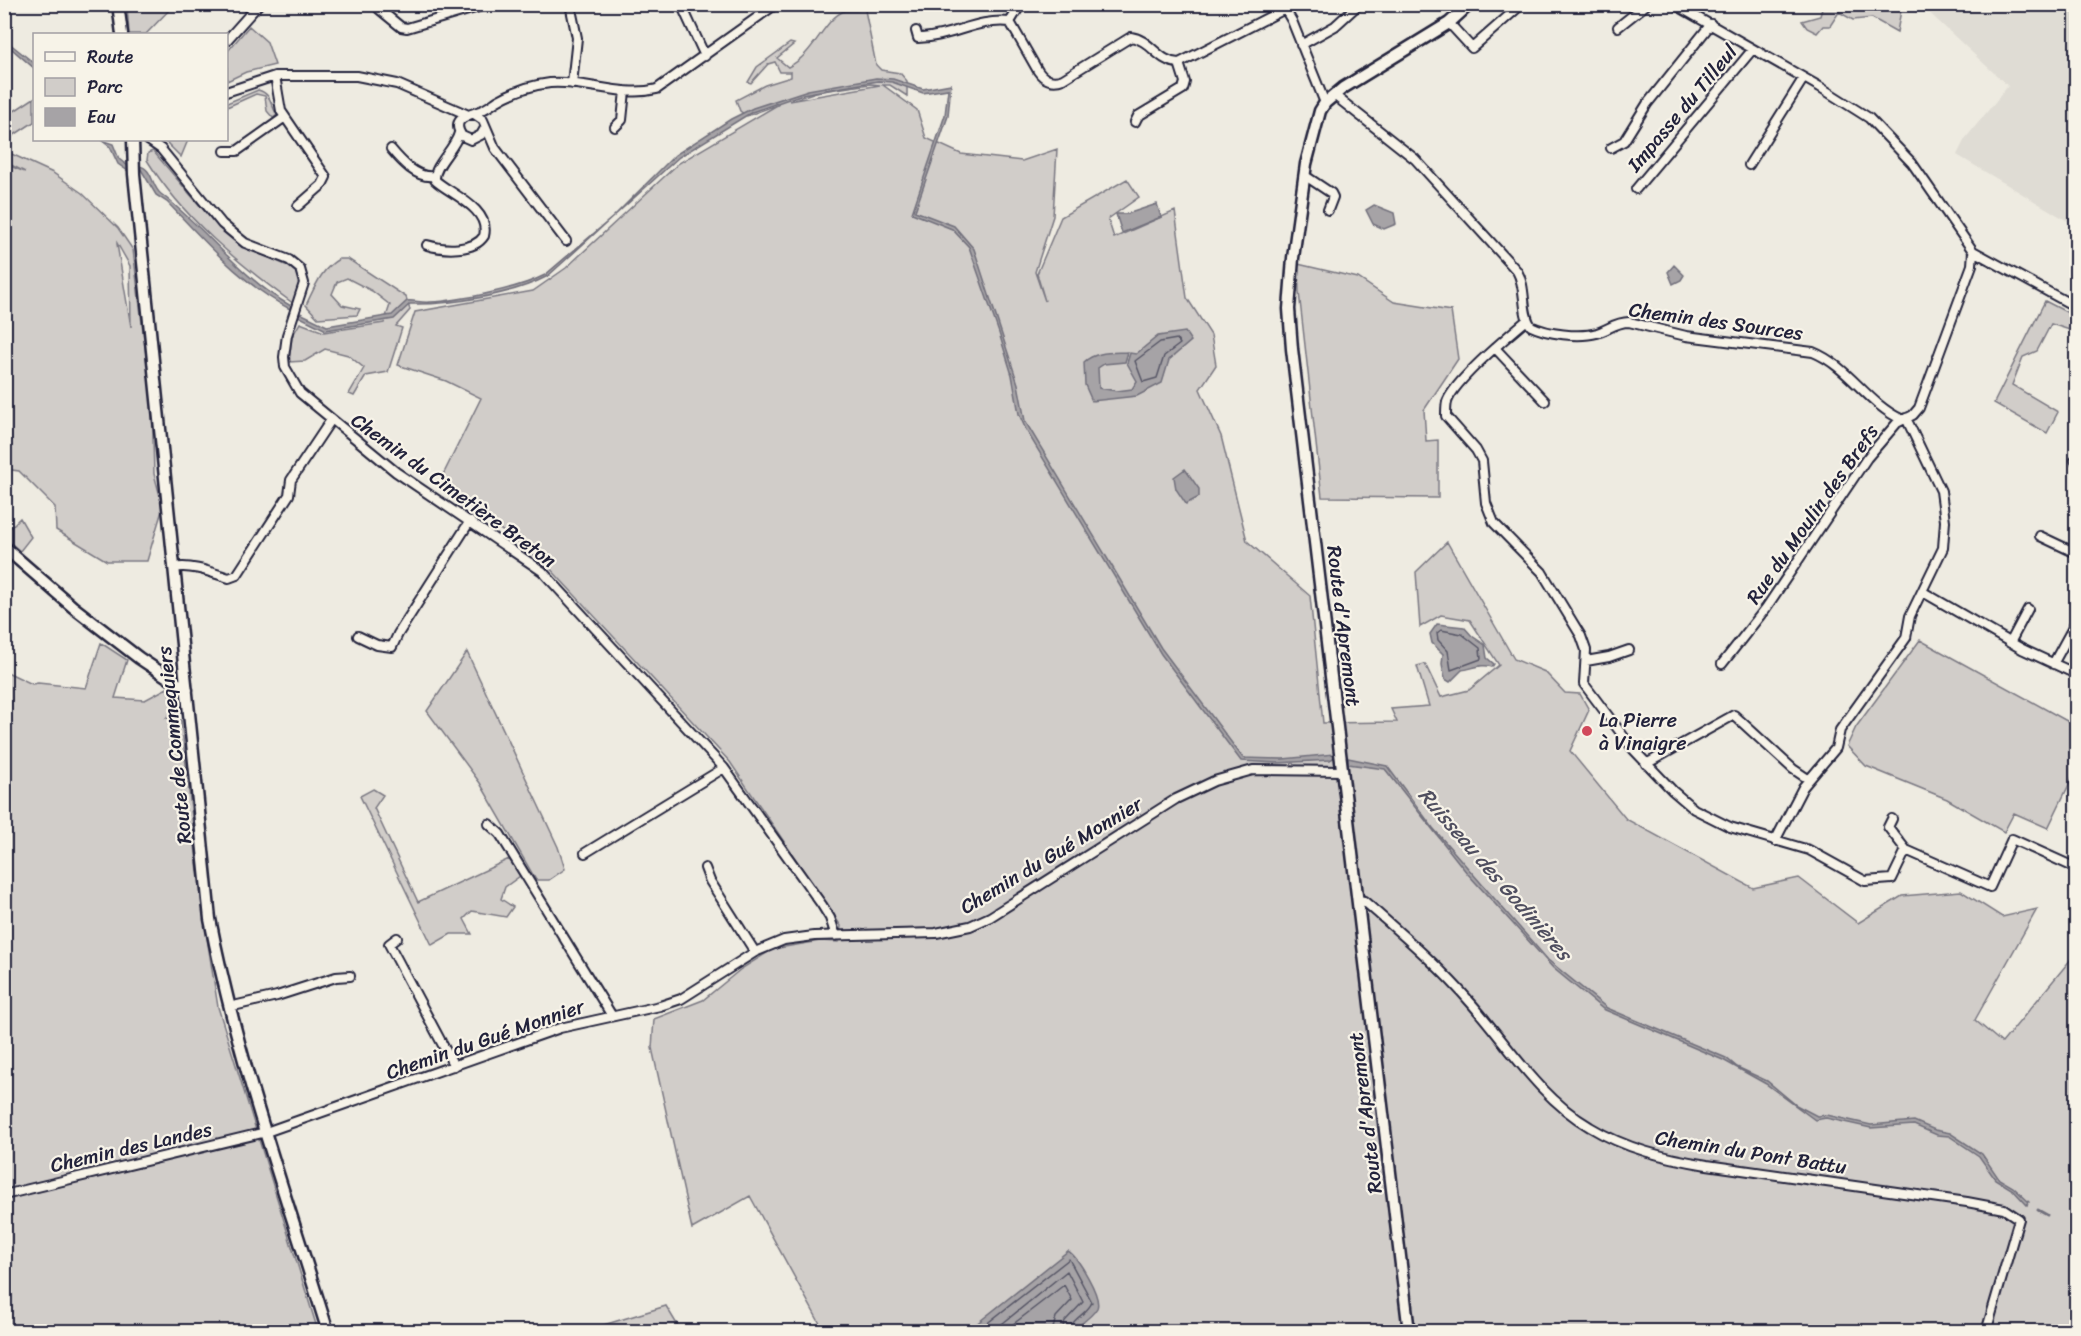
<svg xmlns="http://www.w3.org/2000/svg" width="2081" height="1336" viewBox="0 0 2081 1336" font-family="Sriracha,sans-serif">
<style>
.built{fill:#dfdcd4}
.green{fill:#d1cdc9;stroke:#7a7882;stroke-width:1.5;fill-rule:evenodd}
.water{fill:#a6a3a6;stroke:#716f7b;stroke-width:1.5}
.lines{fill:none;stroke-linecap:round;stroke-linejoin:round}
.shore{stroke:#575666;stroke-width:1.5}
.stream{stroke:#716f7b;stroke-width:3}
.street-casing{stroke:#22223b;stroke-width:12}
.secondary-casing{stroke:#22223b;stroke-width:15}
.street{stroke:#f7f3e8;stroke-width:8}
.secondary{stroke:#f7f3e8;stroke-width:10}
.poi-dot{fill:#d1495b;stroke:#f7f3e8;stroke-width:2}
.labels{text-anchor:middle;stroke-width:4.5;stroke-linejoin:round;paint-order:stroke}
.street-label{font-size:20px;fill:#22223b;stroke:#f7f3e8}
.poi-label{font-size:20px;fill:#22223b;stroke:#f7f3e8;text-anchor:start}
.water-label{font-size:21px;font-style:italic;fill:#504f60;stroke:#f7f3e8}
</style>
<rect width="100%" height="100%" fill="#eeebe1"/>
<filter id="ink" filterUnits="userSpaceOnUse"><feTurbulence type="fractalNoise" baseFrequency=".0167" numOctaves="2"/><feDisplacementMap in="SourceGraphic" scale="12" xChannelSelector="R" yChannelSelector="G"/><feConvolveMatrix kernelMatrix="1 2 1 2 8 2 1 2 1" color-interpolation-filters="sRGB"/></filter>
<g filter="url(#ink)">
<!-- built -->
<path class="built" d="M1921,5H2076V226L1957,155L1965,139L2008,86Z"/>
<!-- green -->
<path class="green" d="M127,5V4L174,5L146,34H129Z
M859,5H864L876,65L881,70L900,73L907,81V96L890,85H883L917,110L926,138L961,154L1022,161L1057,149L1053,216L1035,272L1045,301L1037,274L1061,217L1127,179L1139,197L1108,219L1114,238L1175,211L1187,298L1211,335L1216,365L1200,389L1221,436L1247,541L1310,596L1323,723L1397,722L1391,709L1429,706L1417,666L1425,664L1441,697L1469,690L1499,665L1470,620L1441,615L1420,627L1416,572L1447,542L1514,659L1545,672L1565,693L1580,694L1589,710L1570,751L1626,819L1753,888L1799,878L1858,923L1902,896L1961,891L2002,917L2037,909L1975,1020L2002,1043L2076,953V1331H824L750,1196L692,1229L652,1048L654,1019L703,1000L741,969L773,949L820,941L839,942L841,926L730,762L546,564L439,483L481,398L446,381L398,365L415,312L533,291L566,268L679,163L779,104L747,116L740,111L736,100L765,85L791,77V72H780L775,62L768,64L751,83L748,82L757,67L790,43L794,44L777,58L788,67C814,55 823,20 844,11C848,10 855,11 859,10ZM870,84L880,85L789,101L816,92Z
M1823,5H1902L1897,32L1872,18L1853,20L1839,12L1830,26H1823L1817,33L1807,28L1802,21L1820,16Z
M249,26L267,42L275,65L246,72L227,81V52Z
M258,90C272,94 270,104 277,115L273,118L267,111L265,96L256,94L227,107V103Z
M34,98V122L5,141V117Z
M164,140H188L181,157Z
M5,151L53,173L82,193L118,228L133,250L152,404L154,474L163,507L147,561H107L56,530L55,507L19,471L5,469V164L25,172L5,162ZM117,243L130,266L131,327L117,244Z
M153,151L212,220L240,245L297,270L301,279L294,304C239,264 183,218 147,160L148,153Z
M339,259H348L406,297L410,310L396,326L402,328L388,372L366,376L354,396L349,394L364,368L348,355L325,349L305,361L289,362L292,337L300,323L324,332L384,323L390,305L372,291L347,278L337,282L332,294L342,305L360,309L357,315L318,318L306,305C315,287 321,269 339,259Z
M1298,264L1358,278L1394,302L1451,311L1458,359L1424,410L1426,441L1438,440V498L1322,497L1299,292Z
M2045,301L2076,317V332L2051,324L2037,351L2023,357L2012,385L2058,412L2047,433L1994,403Z
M20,518L31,537L20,551L5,538L4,529L7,531Z
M1920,640L2076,726V770L2048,828L2014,813L2004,832L1947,799L1866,766L1847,746L1856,727Z
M101,643L127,660L115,698L145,700L167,688L176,708L166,718L181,720L202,907L218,1007L318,1331L5,1332V671L32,684L38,683L86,688Z
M467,652L558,847L565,869L549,880H536L480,783L427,711Z
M373,789L383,795L374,808L418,902L509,859L520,876L505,887L501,899L513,907L506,917L472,911L464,919L472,934H451L432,945L360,796Z
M666,1306L681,1331H584Z"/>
<!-- water -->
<path class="water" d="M4,39L34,63V68L5,43Z
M876,78L893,79L923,89L951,84L948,116L915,211L954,226L974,249L1018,384L1025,421L1161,648L1243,758L1283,759L1334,754L1335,757L1330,760L1277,763L1241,761L1161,654L1026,430L1019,414L1012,375L999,333L969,247L952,229L912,213L945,115L948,89L923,93L892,82L878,81L803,94L752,112L679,157L548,276C512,295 451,305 410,304L394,319L326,330L296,315L298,312L327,326L392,315L407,301C414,300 421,303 430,302C459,301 520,288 545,275L613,217L675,155L731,119L753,108L808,90Z
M101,140L113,144L119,159L128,166V171L118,164L110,147Z
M139,166C153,168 151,186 161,194C206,228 240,278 291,306L290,309C242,285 204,240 167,202L156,195Z
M1157,204L1161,217L1122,233L1116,214H1127Z
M1374,205L1394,213L1396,224L1384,229L1373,224L1366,210Z
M1674,265L1684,275L1681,280L1673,284L1668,272Z
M1185,332L1191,341L1169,360L1162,383L1137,396L1092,401L1085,385L1084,362C1096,351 1112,353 1128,352L1125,362L1104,364L1098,368L1099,388L1117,391L1132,389L1137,381L1127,363L1130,353L1136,354L1158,336Z
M1185,469L1199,489V497L1186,504L1176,489L1174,477Z
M1437,624L1464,627L1472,636L1485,645L1487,658L1494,664L1492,667C1482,663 1472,669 1462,670L1450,682L1445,679L1442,664L1443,654L1432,643L1430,634Z
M1348,758L1387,766L1433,828L1548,960L1607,1008L1726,1058L1737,1067L1767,1081L1796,1105L1817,1116L1827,1115L1871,1125L1914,1121L1935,1130L1950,1133L1982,1154L1999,1179L2013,1187L2029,1202L2027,1205L2013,1190L1995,1179L1979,1156L1949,1136L1937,1135L1914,1125L1871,1128L1826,1118L1815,1120L1766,1084L1723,1060L1603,1009L1553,968L1467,873L1385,769L1348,764Z
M1068,1251C1078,1257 1102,1297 1097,1308C1092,1317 1079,1325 1072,1331H980L975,1325Z"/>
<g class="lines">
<!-- shore -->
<path class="shore" d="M1177,339L1180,344L1164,356L1157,378L1143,382L1135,361L1160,342Z
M1441,630L1462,634L1480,648L1481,659L1451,670L1448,651L1438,640L1437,633Z
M984,1332L985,1325L1069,1259L1092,1302C1088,1314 1071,1318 1069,1332
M992,1332L1067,1271L1083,1302L1065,1321L1061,1332
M1003,1332L1064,1285L1072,1300L1056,1317L1052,1332"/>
<!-- stream -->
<path class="stream" d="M2038,1210L2047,1215"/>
<!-- street casing -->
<g class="street-casing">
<path id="street" d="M570,4L577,38L572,84
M681,4L705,56
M1021,4L1010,22L1038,71C1044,80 1053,83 1063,79L1131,37C1150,39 1159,63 1179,63L1285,9
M1282,4L1292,21L1325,103
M1674,4L1820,87L1869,118L1912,163L1973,251L1972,265L1919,408L1913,415L1897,423L1867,458L1766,608L1722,664
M379,9L401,27L407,28L489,4
M1449,23L1472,48L1522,4
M1618,27L1647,4
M916,31L918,38C950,38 977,18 1010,22
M226,41L259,4
M1301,45L1335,26L1359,4
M275,76L281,111L326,177L322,185L298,206
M226,92L275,76H357L397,84L466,114
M1334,95L1415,159L1517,271C1527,288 1521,312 1531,326C1547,334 1579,338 1597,333C1609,329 1616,322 1629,322L1686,336L1813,352C1848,366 1868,404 1901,419
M474,114L483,120L495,148L566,241
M1135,122L1138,116L1183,89L1185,82L1179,63
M615,127L622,120L625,91
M485,128L481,135L471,140L462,136C451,120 465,116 477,112C485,110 491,105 497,101C514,91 531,85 550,83C586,80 622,98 657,89L776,4
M148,140L161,149L222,224L245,243L289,260L300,269L304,283L287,335L284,357L285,367L300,393L396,472L542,571L724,768L822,905L830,918L836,936
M1611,148L1624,141L1647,104L1711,24
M391,149C401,161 417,179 434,176
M225,151H237L285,117
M1749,165L1803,79
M1304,175L1331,193L1333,197L1328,210
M1636,189L1753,49
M427,245C443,250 474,252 484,236C491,208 448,193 435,180C433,166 455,149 459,133
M1973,251L2076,307
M1527,320C1509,335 1454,381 1447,402C1446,406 1446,412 1446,416L1476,450L1482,461L1486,503L1494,523L1542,572L1581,636L1586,650L1584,684L1633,749L1673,791L1694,809L1730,827L1809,850L1865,881L1892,879L1906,850L1990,887L2012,839L2076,868
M1496,349L1545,401
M2075,460L2076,461
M2040,536L2076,553
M174,568C191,564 213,573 229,578L237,575L289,495L291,480L331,420
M1923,592L2022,649L2076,674
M358,636L377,645L392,647L398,634L470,521
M2010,643L2028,609
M1586,661L1609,657L1629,650
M2053,664L2076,622
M1646,764L1734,715L1793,769L1808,779
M1892,819L1888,827L1906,850
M489,824L500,834L612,1016
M1775,841L1803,787L1836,748L1840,730L1906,638L1910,616L1943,548L1945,521L1941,491L1906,418
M585,853L724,768
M705,868L710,881L755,952
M1358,900L1364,901L1372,908C1406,938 1441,968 1471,1003C1508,1045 1540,1098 1590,1127C1626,1149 1665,1158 1707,1165L1967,1202L2004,1209L2019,1219L1986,1332
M397,938L389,944L454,1066
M229,1007L277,996L336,977L350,976
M4,1195L266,1132L560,1028L660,1006L681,999L755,952L784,940L814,936L936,933L970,926L990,917L1176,799L1214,781L1253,770L1343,771"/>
</g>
<!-- secondary casing -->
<g class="secondary-casing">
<path id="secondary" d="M118,4L122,34
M133,140L134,174L210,919C237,1059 286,1195 328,1332
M4,547L73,607L139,658L187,690
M1409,1332L1292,349L1289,309L1293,258L1306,164L1320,111L1325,103L1343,88L1449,23L1470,4"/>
</g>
<!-- street -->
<use href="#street" class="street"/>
<!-- secondary -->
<use href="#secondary" class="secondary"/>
</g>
</g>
<!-- markers -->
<circle class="poi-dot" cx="1587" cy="731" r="6"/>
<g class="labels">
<!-- street labels -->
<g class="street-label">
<text transform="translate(1682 108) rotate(-50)" y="7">Impasse du Tilleul</text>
<text transform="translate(1716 321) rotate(8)" y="7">Chemin des Sources</text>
<text transform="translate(454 490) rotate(36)" y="7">Chemin du Cimetière Breton</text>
<text transform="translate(1812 514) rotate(-55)" y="7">Rue du Moulin des Brefs</text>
<text transform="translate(1344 626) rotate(83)" y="7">Route d'Apremont</text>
<text transform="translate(174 745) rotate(-96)" y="7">Route de Commequiers</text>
<text transform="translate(1051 855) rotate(-31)" y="7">Chemin du Gué Monnier</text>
<text transform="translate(485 1039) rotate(-19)" y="7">Chemin du Gué Monnier</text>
<text transform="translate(1365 1113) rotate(-97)" y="7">Route d'Apremont</text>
<text transform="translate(131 1147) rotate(-13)" y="7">Chemin des Landes</text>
<text transform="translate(1751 1152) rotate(9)" y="7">Chemin du Pont Battu</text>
</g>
<!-- poi labels -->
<g class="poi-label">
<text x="1599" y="727">La Pierre<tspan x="1599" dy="23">à Vinaigre</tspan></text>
</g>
<!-- water labels -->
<g class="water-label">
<text transform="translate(1495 874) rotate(49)" y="7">Ruisseau des Godinières</text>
</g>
</g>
<!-- margin -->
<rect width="2081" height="1336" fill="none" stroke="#f7f3e8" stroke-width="24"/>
<rect x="12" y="12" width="2057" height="1312" fill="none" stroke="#22223b" stroke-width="2" filter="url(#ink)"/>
<!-- legend -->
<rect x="33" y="33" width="195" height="108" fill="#f7f3e8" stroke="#a29fa3" stroke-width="1.5"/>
<rect x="45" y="52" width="30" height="9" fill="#f7f3e8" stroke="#a29fa3" stroke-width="1.5"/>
<text x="87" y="63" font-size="18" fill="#22223b">Route</text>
<rect x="45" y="78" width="30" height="18" fill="#d1cdc9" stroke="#a29fa3" stroke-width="1.5"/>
<text x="87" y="93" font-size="18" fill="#22223b">Parc</text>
<rect x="45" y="108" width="30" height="18" fill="#a6a3a6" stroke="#a29fa3" stroke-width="1.5"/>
<text x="87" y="123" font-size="18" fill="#22223b">Eau</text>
</svg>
